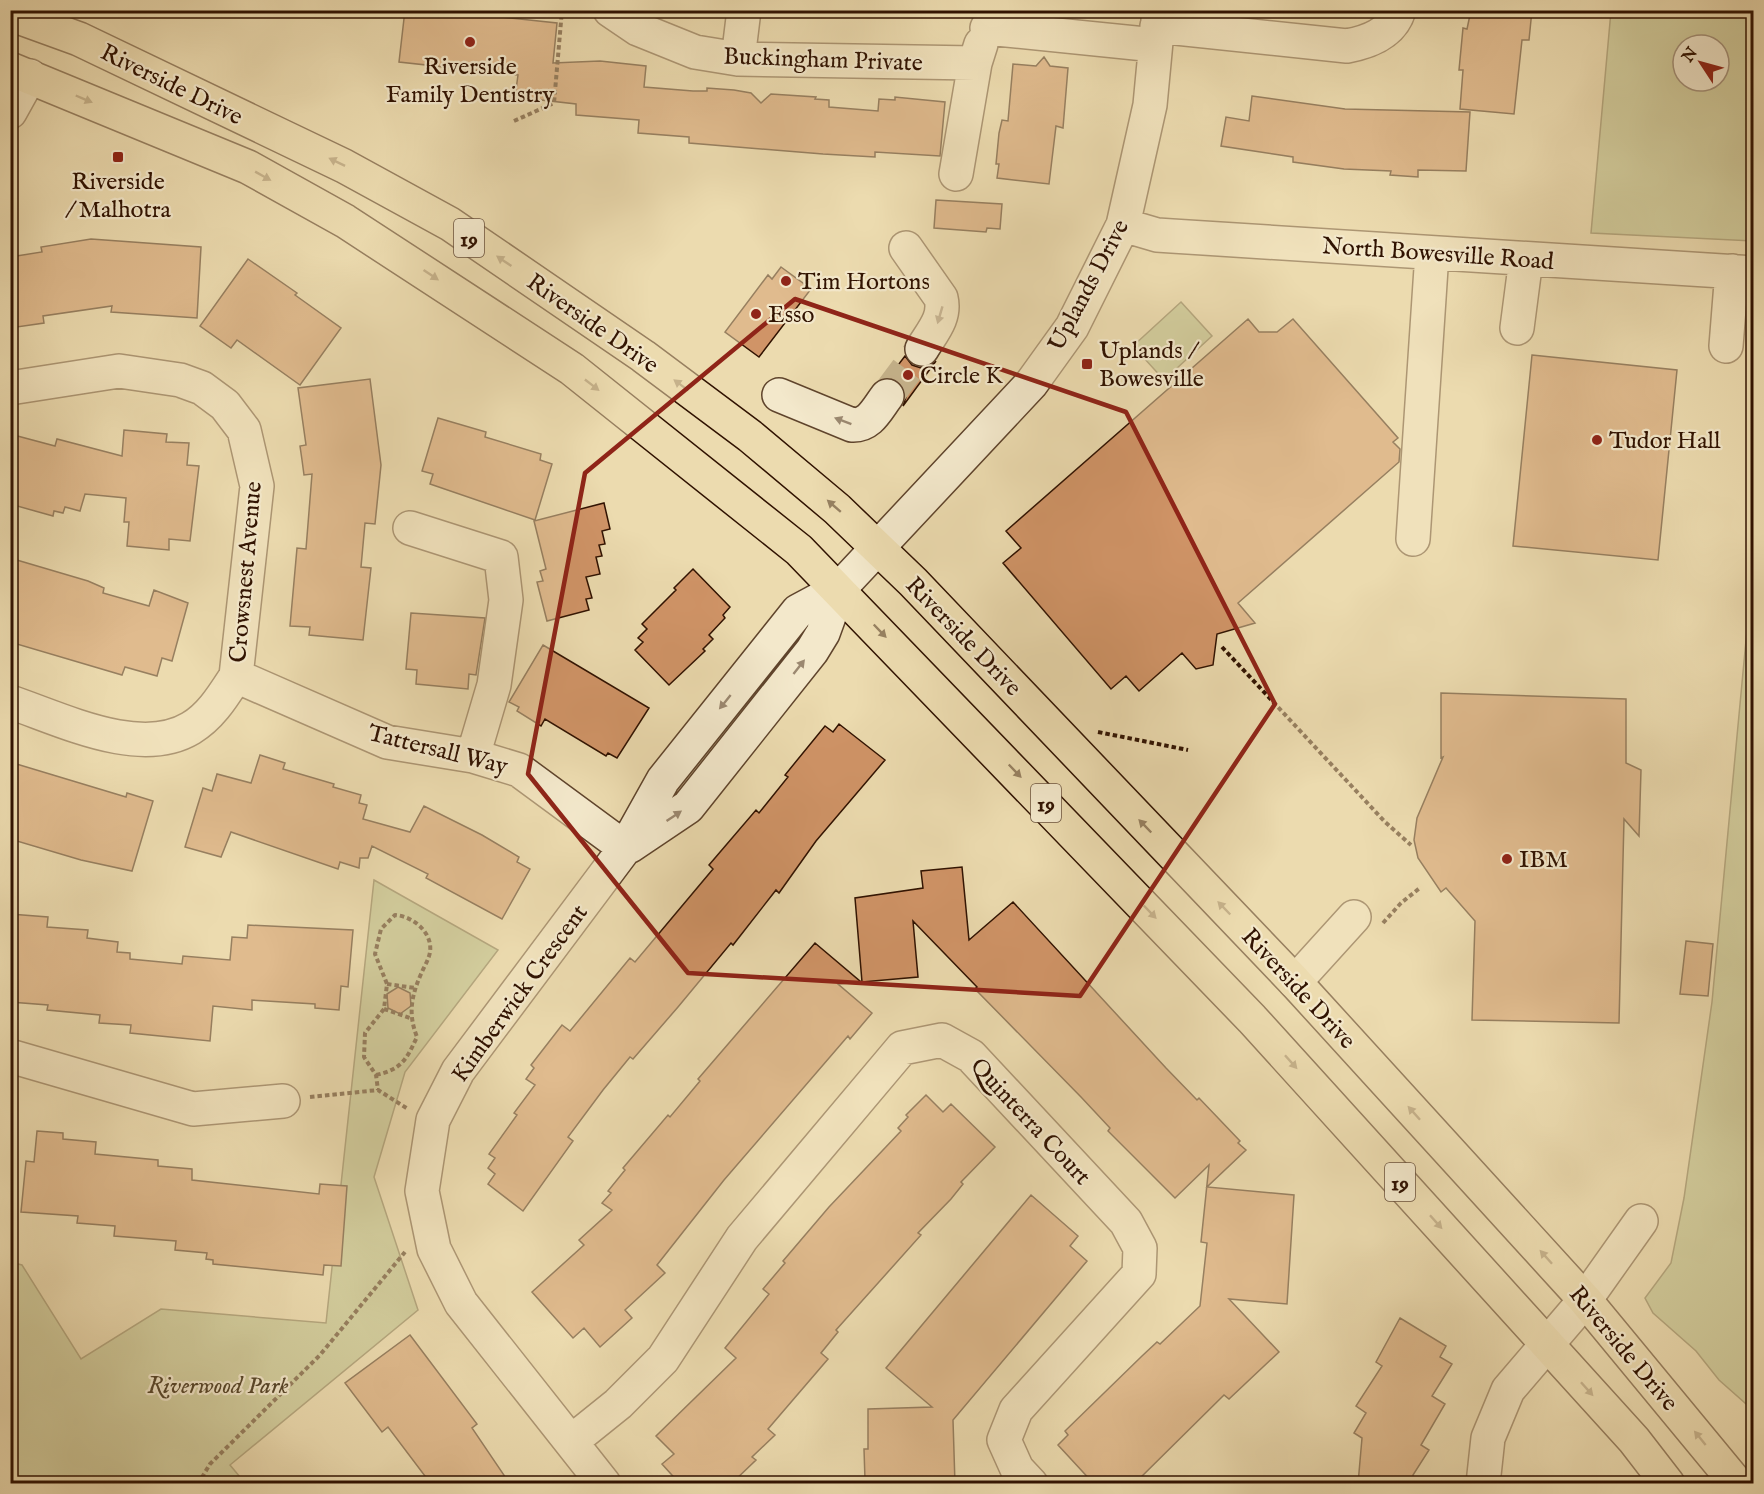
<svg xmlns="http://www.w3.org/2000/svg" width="1764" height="1494" viewBox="0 0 1764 1494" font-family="'IM FELL English',serif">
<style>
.green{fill:#b6c18c;stroke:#736a46;stroke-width:1.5;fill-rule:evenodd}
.building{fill:#d09467;stroke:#301201;stroke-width:1.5}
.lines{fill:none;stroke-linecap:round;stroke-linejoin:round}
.minor-tunnel{stroke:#c6b38c;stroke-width:33;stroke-dasharray:33 16;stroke-linecap:butt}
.minor-casing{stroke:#5f442c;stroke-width:36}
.major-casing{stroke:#301201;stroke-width:36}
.path{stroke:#301201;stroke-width:4;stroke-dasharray:4.5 3;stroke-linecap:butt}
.minor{stroke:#f3e8cb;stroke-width:33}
.major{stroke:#ecdbaf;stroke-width:33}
.oneway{fill:#978161}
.oneway2{fill:#9b8870}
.marked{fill:none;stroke:#8f2418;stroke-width:4.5;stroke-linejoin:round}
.poi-dot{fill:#8f2418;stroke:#f3e8cb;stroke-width:2}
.labels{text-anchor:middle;stroke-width:4.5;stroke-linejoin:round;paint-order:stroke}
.shield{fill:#f3e8cb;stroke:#6a523e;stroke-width:1.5}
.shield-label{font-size:22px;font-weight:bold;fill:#301201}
.street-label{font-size:24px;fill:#301201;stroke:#f3e8cb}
.poi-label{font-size:24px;fill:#301201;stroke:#f3e8cb;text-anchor:start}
.park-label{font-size:24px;font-style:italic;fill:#58472b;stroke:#f3e8cb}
</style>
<rect width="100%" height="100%" fill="#ecdbaf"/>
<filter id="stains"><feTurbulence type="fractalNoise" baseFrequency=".00333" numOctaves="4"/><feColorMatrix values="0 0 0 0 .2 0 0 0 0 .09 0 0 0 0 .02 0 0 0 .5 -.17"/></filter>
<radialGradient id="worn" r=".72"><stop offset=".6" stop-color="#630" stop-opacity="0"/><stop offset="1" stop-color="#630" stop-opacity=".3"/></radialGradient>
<!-- green -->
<path class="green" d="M1611,11H1753V241L1591,233ZM1683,45H1719V81H1683Z
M1181,302L1212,336L1164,380L1133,346Z
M1753,566V1410L1719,1380L1696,1351L1653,1313L1645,1298L1671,1263L1684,1198L1712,1002Z
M374,880L498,950L405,1072L374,1177L418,1310L230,1465L245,1483H11L10,1262L22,1265L81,1359L161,1309L326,1323Z"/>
<!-- building -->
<path class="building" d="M405,10H436L557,23L553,63L600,61L646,66L644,87L693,91H707V88L734,90L751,93L761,103L771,94L816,97L815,99L829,100V107L878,111L879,99L895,100V97L945,102L940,156L875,152V157L823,154L689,143V137L638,133L639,120L576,115V104L515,97L518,75L399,62Z
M1471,10H1532L1529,40H1522L1514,114L1460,109L1463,70H1459L1463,28L1467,29Z
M1044,57L1050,66L1068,68L1063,128L1056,126L1049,184L997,178L999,164H996L999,133L1002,120L1008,121L1013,64L1036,66Z
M1252,96L1345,109L1470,112L1466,171L1418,170V177L1390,175L1391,171L1344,169L1293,162V157L1221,146L1226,117L1249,121Z
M936,200L1002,204L1000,229L987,228L986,232L934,228Z
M91,239L201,247L197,318L111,312L112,306L43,316L44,323L10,328V257L42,252L41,247Z
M248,259L297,293L295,295L341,328L300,385L237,340L231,348L200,326Z
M781,267L811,289L759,357L725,332L768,275L772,279Z
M1248,319L1259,332H1277L1293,319L1398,438L1393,442L1400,449L1399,462L1238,603L1255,623L1217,634L1213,665L1196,669L1182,653L1139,691L1126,676L1111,689L1003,563L1021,548L1006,531Z
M1532,355L1677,370L1658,560L1513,546Z
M905,356L912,365L921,368L930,366L936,361L903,406L906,397L904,388L897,381L889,377Z
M370,379L381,465L375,524L365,523L361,567L371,568L363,640L309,635L310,627L290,626L297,548L306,549L312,474L304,475L302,460L300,446L306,445L298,388Z
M438,418L486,432L485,437L541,454L540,460L552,464L535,520L430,484L433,474L422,471Z
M124,430L167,434L166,442L189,443L187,465L199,466L190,541L169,539V550L127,546L129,522H124L126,498L85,494L80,511L65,507L63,513L54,511L53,516L10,504V434L55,446L57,439L122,456Z
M604,503L610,529L602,531L605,544L599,545L602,556L596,557L600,574L586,577L592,598L586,599L589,610L547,621L537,582L543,581L540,571L546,569L534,521Z
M10,558L88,581L104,588L103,593L149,606L154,590L188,603L172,661L162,658L157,676L125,667L122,675L10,642Z
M693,569L730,607L723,615L725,618L709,635L713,639L703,649L705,651L669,685L635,650L643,642L638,638L647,629L642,624L676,590L674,588Z
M411,613L485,618L476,675L469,674L468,689L416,684L417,670L406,669Z
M543,645L649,708L617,758L608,753L606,756L545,719L541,726L517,711L519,707L509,702Z
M1441,693L1626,699V763L1641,770L1639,836L1624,819L1619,1023L1472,1020L1475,921L1446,888L1441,892L1418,858L1414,840L1417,818L1443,757L1441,758Z
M839,724L885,760L816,841L779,893L776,890L733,945L731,943L678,1007L633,1059L630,1057L603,1090L568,1137L573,1141L523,1211L488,1184L495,1174L488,1168L495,1158L489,1154L517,1115L514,1113L535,1085L526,1079L534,1068L531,1065L562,1025L570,1031L630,958L635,962L713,869L709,865L756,810L759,813L788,777L785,775L825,726L833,732Z
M260,755L285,763L283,769L334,784L333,787L361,795L359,803L367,805L363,819L410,832L424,806L482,835L519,857L517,862L530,869L502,919L426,878L428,874L372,846L368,858H360L359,868L340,862L338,869L231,832L221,857L185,847L203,788L212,791L217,774L251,783Z
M10,762L126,797L127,793L153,801L132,871L81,860L10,839Z
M962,867L969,940L1013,902L1166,1068L1197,1100L1199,1098L1240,1141L1238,1143L1246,1150L1207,1187L1294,1195L1287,1304L1229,1299L1279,1352L1229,1399L1224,1395L1134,1484H1094L1058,1445L1068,1435L1065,1431L1142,1356L1157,1342L1160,1344L1200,1306L1207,1243L1201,1242L1209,1165L1175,1198L1108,1131L1110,1128L1081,1097L975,989L977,987L913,921L918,977L862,982L855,898L923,888L921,871Z
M10,914L48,917L47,927L88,930L87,938L118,942L117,952L130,953V959L182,964L183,956L230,960L232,937L247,938L248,925L353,930L348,987L341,986L339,1010L315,1008V1004L252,1000V1010L213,1006L210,1041L130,1033L131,1025L99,1023L100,1015L47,1010L48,1005L10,1002Z
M1686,941L1713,944L1708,996L1680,994Z
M815,943L861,982L838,984L872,1013L850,1039L848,1036L724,1180L657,1265L665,1273L625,1310L632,1318L600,1347L584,1328L573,1338L532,1292L584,1245L579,1240L612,1210L602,1203L611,1193L608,1191L625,1170L623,1168L668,1115L670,1117L700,1081L698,1079Z
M398,987L410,993L411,1006L400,1014L388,1008L387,994Z
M926,1095L943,1112L951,1104L995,1147L961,1182L963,1184L951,1199L918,1233L921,1235L836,1330L838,1332L821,1353L828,1359L768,1429L775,1435L752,1457L756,1460L731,1484H680L662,1464L674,1454L656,1436L736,1358L725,1348L769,1294L763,1289L785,1263L783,1261L829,1207L901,1131L898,1128L908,1117L906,1115Z
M37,1131L63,1133V1139L96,1142L95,1154L158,1160V1166L192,1169V1180L319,1194L320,1184L347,1186L341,1266L324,1265L323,1275L213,1264V1260L206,1259L207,1253L175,1250L176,1241L114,1236L115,1226L77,1223L78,1216L21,1212L26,1161L34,1162Z
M1031,1195L1078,1236L1070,1246L1087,1261L953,1420L955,1484H874V1479L865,1480L864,1449H868V1409L932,1407L886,1368Z
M1400,1318L1446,1346L1440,1357L1452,1364L1432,1396L1445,1404L1421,1445L1429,1450L1413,1475V1484H1358L1362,1438L1354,1433L1366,1413L1356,1406L1382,1366L1376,1362Z
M410,1335L477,1424L472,1428L510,1484H431L388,1427L382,1432L345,1383Z"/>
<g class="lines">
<!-- minor-tunnel -->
<path class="minor-tunnel" d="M887,396L922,349"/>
<!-- minor casing -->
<g class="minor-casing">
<path id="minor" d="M610,10L638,29L695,52L738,59L975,63
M1157,26L1347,46C1368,42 1392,34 1399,10
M987,28L1155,45
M738,59L744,10
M10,112L30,76
M956,174L975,63L981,44
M1123,225L1157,235L1172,236L1754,273
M906,248L941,298C946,318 932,332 922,349
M1517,328L1526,259
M1726,346L1732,271
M10,388L119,371L180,380L202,388L225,405L244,430L257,486L236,676C223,696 211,716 191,728C140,759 61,719 10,702
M779,395L852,425C870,426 877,409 887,396
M410,528L501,557L506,600L494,685L473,756
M1413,539L1432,253
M236,676L387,742L473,756L519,770L625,848
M630,846L688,807L812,651L823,633L839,589
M1295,982L1354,917
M10,1056L193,1109L283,1101
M572,1441L618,1404L663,1359L742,1238L902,1048L942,1040L971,1056L1126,1222L1140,1248L1139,1274L1016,1410L1004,1440L1017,1469L1031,1484
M604,1484L461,1303L434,1249L422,1191L433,1120L458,1071L625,848L663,780L798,611L839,589L1031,384L1072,327L1123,225L1150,105L1159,10
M1483,1484L1488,1438L1508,1390L1585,1300L1641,1221"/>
</g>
<!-- major casing -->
<g class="major-casing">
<path id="major" d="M10,14L79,39L344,166L450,224L643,356L750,436L837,509L913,582L1295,982L1585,1300L1737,1484
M10,69L248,167L345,221L572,369L799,550L1252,1019L1634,1440L1668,1484"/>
</g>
<!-- path -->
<path class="path" d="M514,121L554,103L562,10
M1222,647L1385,822L1411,845
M1098,732L1188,750
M1383,923L1401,903L1421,887
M387,984L415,988
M384,1009L410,1018
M376,1075C402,1069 406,1060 417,1037C408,1014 411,997 421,974C424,967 429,959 430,952C433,932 412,916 395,915L381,929L375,954L387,984L384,1009L365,1033L364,1057L376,1075L378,1090
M310,1097L378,1090L408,1109
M198,1484L210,1464L320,1355L405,1252"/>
<!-- minor -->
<use href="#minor" class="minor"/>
<!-- major -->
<use href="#major" class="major"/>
</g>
<!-- one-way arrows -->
<defs><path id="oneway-solid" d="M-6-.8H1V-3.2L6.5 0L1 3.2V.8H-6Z" transform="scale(1.5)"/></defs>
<g class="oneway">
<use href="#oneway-solid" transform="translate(84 99) rotate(23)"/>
<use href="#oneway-solid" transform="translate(337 162) rotate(-154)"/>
<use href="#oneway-solid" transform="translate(263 176) rotate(29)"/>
<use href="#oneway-solid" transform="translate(504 261) rotate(-146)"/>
<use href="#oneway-solid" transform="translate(431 275) rotate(34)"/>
<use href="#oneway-solid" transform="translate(592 385) rotate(38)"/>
<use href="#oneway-solid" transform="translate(681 385) rotate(-143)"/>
<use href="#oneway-solid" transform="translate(834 506) rotate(-139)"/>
<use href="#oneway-solid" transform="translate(880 631) rotate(46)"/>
<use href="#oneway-solid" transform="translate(1015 771) rotate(46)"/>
<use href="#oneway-solid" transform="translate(1145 826) rotate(-134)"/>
<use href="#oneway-solid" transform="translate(1224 908) rotate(-134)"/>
<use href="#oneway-solid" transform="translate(1150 912) rotate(46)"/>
<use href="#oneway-solid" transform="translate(1291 1062) rotate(48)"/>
<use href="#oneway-solid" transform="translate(1414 1113) rotate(-132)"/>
<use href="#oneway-solid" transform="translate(1436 1222) rotate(48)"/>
<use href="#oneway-solid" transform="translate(1546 1257) rotate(-132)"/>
<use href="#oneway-solid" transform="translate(1587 1389) rotate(48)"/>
<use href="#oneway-solid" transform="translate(1700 1438) rotate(-129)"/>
</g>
<g class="oneway2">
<use href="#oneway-solid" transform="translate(940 315) rotate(106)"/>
<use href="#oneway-solid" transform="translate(843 421) rotate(-159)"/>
<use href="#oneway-solid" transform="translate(799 667) rotate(-52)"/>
<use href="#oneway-solid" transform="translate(725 702) rotate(129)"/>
<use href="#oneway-solid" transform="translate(674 816) rotate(-34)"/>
</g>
<!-- marked area -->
<path d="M0 0H1764V1494H0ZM795,299L1126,412L1275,704L1080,996L688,973L528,774L585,473Z" fill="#ecdbaf" fill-opacity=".55" fill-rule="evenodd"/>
<path class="marked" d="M795,299L1126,412L1275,704L1080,996L688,973L528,774L585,473Z"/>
<!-- markers -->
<g class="poi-dot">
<circle cx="470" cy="42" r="6"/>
<rect x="112" y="151" width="12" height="12" rx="3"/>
<circle cx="786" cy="281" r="6"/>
<circle cx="756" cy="314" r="6"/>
<rect x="1081" y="358" width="12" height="12" rx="3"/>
<circle cx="908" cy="375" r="6"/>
<circle cx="1597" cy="440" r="6"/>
<circle cx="1507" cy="859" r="6"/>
</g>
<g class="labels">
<!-- shield labels -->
<g class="shield">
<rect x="454" y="219" width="30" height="38" rx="4.5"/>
<rect x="1031" y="784" width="30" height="38" rx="4.5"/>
<rect x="1385" y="1163" width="30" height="38" rx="4.5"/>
</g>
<g class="shield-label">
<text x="469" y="246">19</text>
<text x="1046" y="811">19</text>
<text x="1400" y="1190">19</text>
</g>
<!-- street labels -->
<g class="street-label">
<text transform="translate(823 59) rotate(2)" y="8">Buckingham Private</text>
<text transform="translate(172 84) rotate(26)" y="8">Riverside Drive</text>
<text transform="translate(1438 253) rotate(4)" y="8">North Bowesville Road</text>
<text transform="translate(1088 285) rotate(-62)" y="8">Uplands Drive</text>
<text transform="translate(593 323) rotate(35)" y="8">Riverside Drive</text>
<text transform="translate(245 572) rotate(-85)" y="8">Crowsnest Avenue</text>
<text transform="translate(964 636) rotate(46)" y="8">Riverside Drive</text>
<text transform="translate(438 749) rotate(14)" y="8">Tattersall Way</text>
<text transform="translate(1299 988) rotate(47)" y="8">Riverside Drive</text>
<text transform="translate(519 993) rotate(-54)" y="8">Kimberwick Crescent</text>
<text transform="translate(1031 1121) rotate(47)" y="8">Quinterra Court</text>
<text transform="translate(1624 1348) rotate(50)" y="8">Riverside Drive</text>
</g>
<!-- poi labels -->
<g class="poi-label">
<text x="470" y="74" text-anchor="middle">Riverside<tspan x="470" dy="28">Family Dentistry</tspan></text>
<text x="118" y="189" text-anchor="middle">Riverside<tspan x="118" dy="28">/ Malhotra</tspan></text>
<text x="798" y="289">Tim Hortons</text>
<text x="768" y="322">Esso</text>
<text x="1099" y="358">Uplands /<tspan x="1099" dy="28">Bowesville</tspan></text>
<text x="920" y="383">Circle K</text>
<text x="1609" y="448">Tudor Hall</text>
<text x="1519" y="867">IBM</text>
</g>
<!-- park labels -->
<g class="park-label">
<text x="218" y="1393">Riverwood Park</text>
</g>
</g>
<!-- margin -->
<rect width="1764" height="1494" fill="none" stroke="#ecdbaf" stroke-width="36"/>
<rect x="12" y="12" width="1740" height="1470" fill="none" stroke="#301201" stroke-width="3"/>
<rect x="18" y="18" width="1728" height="1458" fill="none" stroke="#301201" stroke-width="1.5"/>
<!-- north arrow -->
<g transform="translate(1701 63) rotate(306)"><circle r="28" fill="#f3e8cb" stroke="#a5927a" stroke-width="1.5"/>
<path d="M0-4.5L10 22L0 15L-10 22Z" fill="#8f2418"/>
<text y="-9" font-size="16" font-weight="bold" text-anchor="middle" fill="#301201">N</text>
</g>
<rect width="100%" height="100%" filter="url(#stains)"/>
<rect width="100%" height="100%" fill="url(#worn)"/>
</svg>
